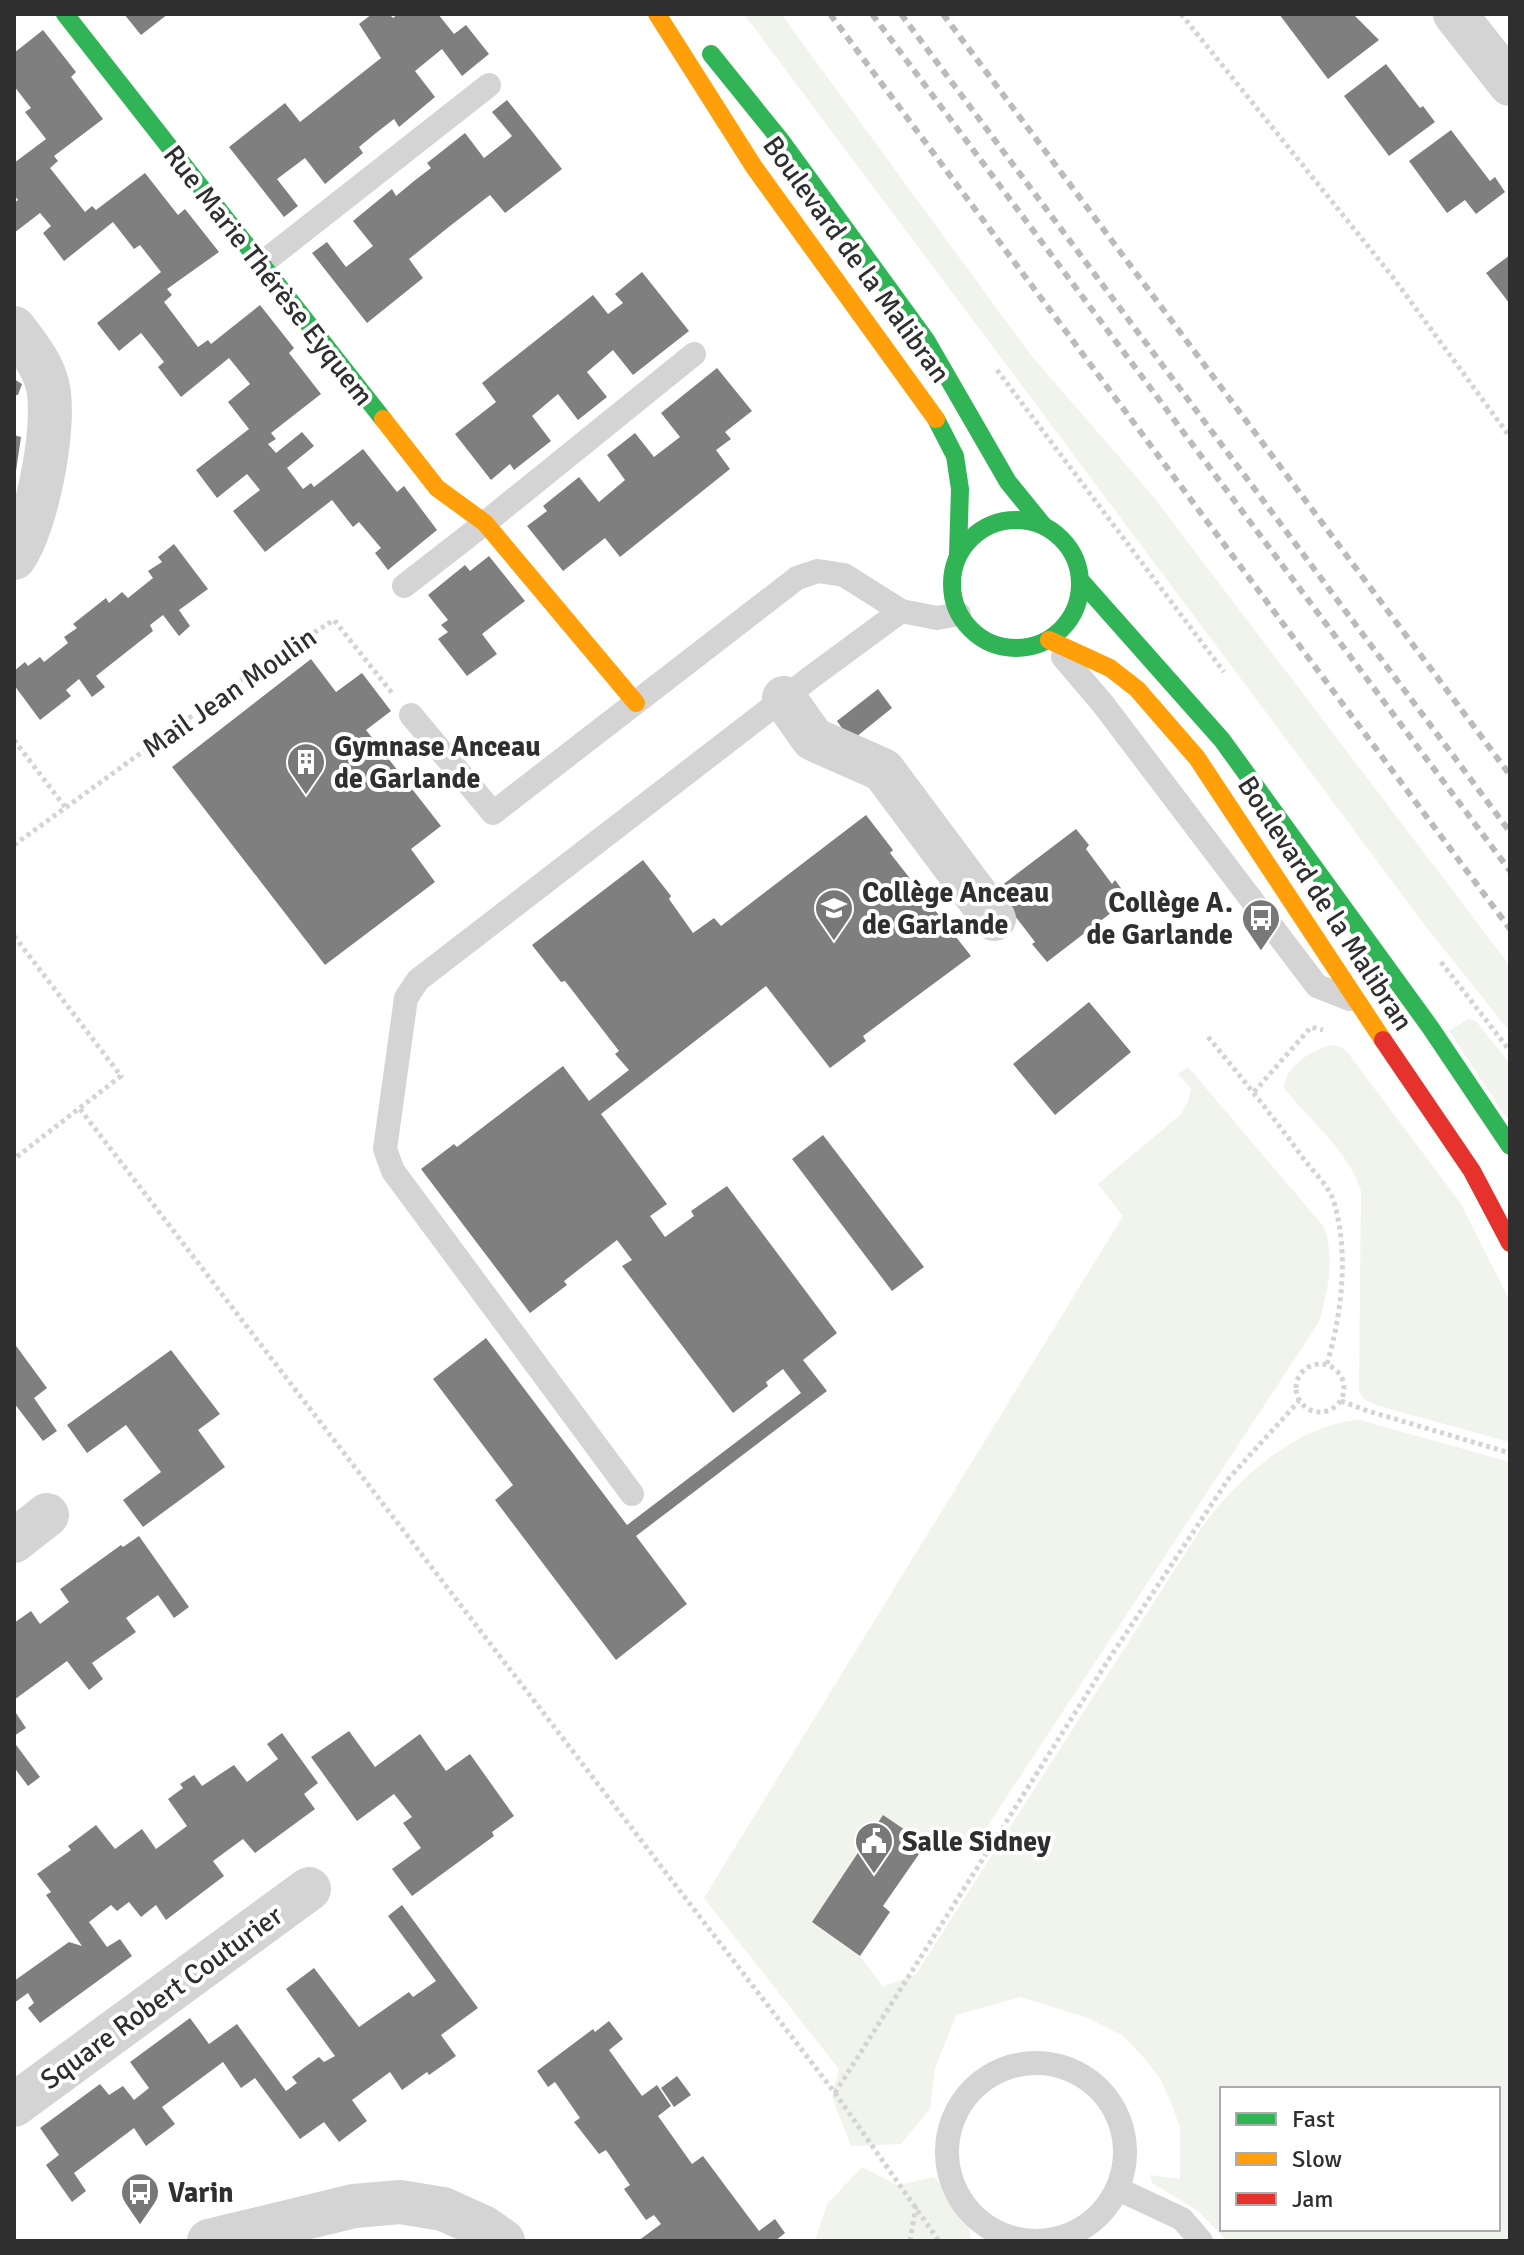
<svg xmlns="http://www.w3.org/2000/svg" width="1524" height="2255" viewBox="0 0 1524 2255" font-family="Signika,sans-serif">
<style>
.green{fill:#f0f4ed;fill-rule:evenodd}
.building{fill:#7f7f7f}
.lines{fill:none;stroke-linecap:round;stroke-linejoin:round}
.path{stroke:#d4d4d4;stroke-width:5;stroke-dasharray:4 4;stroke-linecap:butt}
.lane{stroke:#d4d4d4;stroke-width:24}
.street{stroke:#d4d4d4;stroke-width:44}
.fast{stroke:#30b455;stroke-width:18}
.slow{stroke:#ff9f0a;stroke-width:18}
.jam{stroke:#e5322d;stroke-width:18}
.rail{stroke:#bbb;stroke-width:6;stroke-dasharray:8 6;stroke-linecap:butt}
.labels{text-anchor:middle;stroke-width:8;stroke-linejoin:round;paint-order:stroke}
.street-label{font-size:28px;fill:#2f2f2f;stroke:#fff}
.poi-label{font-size:28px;font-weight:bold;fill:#2f2f2f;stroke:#fff;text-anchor:start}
</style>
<rect width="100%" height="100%" fill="#fff"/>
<!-- green -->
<path class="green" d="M744,14H781L1030,354L1152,495L1510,966V1032L1431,933Z
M1468,1019L1475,1020L1510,1064V1123L1449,1031Z
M1332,1045L1340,1046L1348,1053L1461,1204L1510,1301V1442L1375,1405L1364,1399L1359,1390L1361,1191C1348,1150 1310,1121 1284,1088C1285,1066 1313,1049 1332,1045Z
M1188,1067L1324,1227C1335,1257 1328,1292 1319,1322L973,1848L926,1844L883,1815L812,1922L860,1956L883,1987L916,1974L1202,1527C1237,1479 1299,1423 1360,1420L1510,1462V2241H1227L1198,2211L1152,2183L1150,2175L1180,2179V2127L1170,2100L1160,2078L1145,2059L1123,2036L1088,2018L1020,1997L956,2015L935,2068L930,2109L901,2144L851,2146L832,2097L839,2069L704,1898L1123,1216L1098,1184L1181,1114L1188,1102L1191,1089L1178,1074ZM1222,2089H1498V2229H1222Z
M862,2167L897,2185L934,2177L968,2216L971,2241H815L827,2204Z"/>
<!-- building -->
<path class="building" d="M124,14H168L141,35Z
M372,14H389L393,18L398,14H438L454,34L466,25L489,54L462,76L442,49L415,71L435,97L399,127L394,119L376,133L359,147L363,153L325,184L305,158L277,179L298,206L284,217L229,147L285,103L300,122L381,58L359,24Z
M1279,14H1353L1379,40L1328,79Z
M43,30L76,72L71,77L103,119L54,156L58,161L50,168L85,212L92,206L96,210L145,173L178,215L185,209L219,252L167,289L172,295L164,302L198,347L208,340L211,344L260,305L294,348L289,353L321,394L271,433L276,439L268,444L276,453L302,432L314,446L287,468L303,489L311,483L314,487L363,449L397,492L404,486L437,530L388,570L375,553L381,548L359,522L353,527L332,500L265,552L233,511L260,490L247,474L217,498L196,470L249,429L228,402L250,384L229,358L181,397L158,367L164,362L141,333L119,351L97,323L161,272L140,245L134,249L113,222L64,261L43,233L51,226L40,213L14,233V203L18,200L14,195V163L46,139L25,112L31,108L14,86V53Z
M1386,64L1420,108L1423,106L1435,122L1389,156L1344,96Z
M507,100L562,169L505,213L490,195L450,226L409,259L423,278L367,323L312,253L327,242L346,267L373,246L353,221L392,189L396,196L414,181L431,168L427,163L465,133L484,158L506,141L512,136L492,112Z
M1451,130L1490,181L1495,177L1505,192L1476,214L1465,200L1447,213L1409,161Z
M1510,255V304L1486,273Z
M642,272L689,331L633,375L613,350L587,372L607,397L578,420L558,394L532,416L551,441L514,470L510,464L491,480L455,434L496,402L482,383L593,295L608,314L623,303L615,294Z
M717,368L752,411L725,432L731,439L716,450L730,469L620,557L605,538L563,571L527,526L547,511L543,506L579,477L599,502L625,480L607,455L635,433L654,457L680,437L661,413Z
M14,379L22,384L18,395H14Z
M14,435L21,437L16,471H14Z
M174,544L208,589L179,610L190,626L179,636L163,615L150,625L153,631L96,676L105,687L92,697L79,679L66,690L71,696L40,720L14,685V671L25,662L28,666L40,657L44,662L68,643L64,637L77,628L73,624L106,598L109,603L122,592L128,598L153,578L148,571L162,562L158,557Z
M489,556L525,601L482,634L497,654L467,676L438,639L448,632L441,625L448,620L428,595L465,565L470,571Z
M311,659L336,692L362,673L391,711L366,730L441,826L411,849L435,882L325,965L172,767Z
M878,689L892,708L851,741L837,721Z
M866,815L893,850L890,853L971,956L863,1036L866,1041L830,1068L766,986L601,1114L667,1204L650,1216L665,1237L694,1216L691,1211L727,1186L837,1333L803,1360L827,1391L636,1536L687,1604L616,1660L495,1500L513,1485L433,1379L486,1338L627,1525L801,1393L783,1369L766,1382L768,1386L733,1413L622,1266L632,1260L617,1240L564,1281L567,1285L530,1313L421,1169L454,1144L457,1147L563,1066L589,1101L629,1070L615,1054L619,1051L565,981L561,982L532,945L643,860L671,896L669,899L693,933L714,918L721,926Z
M1076,829L1089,845L1086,849L1112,884L1115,880L1129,899L1047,962L1032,944L1035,942L1008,907L993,892Z
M1089,1002L1131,1052L1055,1115L1013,1064Z
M823,1135L924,1267L892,1291L792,1159Z
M14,1343L47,1388L34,1398L57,1431L43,1441L14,1403Z
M171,1350L220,1414L198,1430L225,1467L143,1527L123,1500L161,1472L126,1425L87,1453L67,1425Z
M139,1536L189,1607L174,1618L158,1595L126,1618L136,1632L92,1663L103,1679L89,1690L67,1661L14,1700V1623L31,1611L40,1624L69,1602L60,1589L121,1545L123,1547Z
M14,1710L26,1728L14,1736Z
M349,1731L375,1767L420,1734L446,1771L470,1754L514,1816L492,1832L494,1836L412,1896L392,1869L421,1848L403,1823L412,1817L394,1794L357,1821L311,1757Z
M282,1733L318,1783L304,1794L315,1809L255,1853L243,1839L213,1861L224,1876L166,1920L156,1905L141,1917L129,1902L117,1911L111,1905L89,1922L107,1947L120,1939L132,1956L40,2023L28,2008L34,2003L28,1993L14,2003V1981L69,1942L82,1946L46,1895L51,1892L37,1874L71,1850L68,1846L96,1825L115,1849L142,1829L156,1849L187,1826L168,1799L183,1788L180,1784L194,1775L202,1786L234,1765L247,1782L278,1759L267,1744Z
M14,1742L40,1777L28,1786L16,1770L14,1773Z
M883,1815L926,1844L883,1906L890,1912L860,1956L812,1922Z
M402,1905L478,2008L441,2035L456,2056L429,2075L427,2072L402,2090L390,2072L352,2100L367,2121L339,2142L324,2122L300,2139L255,2078L241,2088L223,2062L162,2107L175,2124L146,2146L134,2128L74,2173L86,2191L72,2202L46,2165L59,2155L40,2128L100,2084L109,2095L123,2086L134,2100L149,2088L130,2062L190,2018L209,2044L237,2024L286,2091L297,2083L292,2077L305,2067L319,2057L324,2062L335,2056L286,1989L314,1968L359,2027L409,1992L413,1997L436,1981L388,1916Z
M609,2021L623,2039L609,2050L642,2096L657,2085L671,2106L658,2116L692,2164L703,2156L759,2231L775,2219L785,2233L775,2241H638L661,2224L654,2215L646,2220L624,2189L630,2185L606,2150L599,2154L574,2122L580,2118L555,2082L548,2087L537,2071L593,2029L595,2032Z
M677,2076L691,2095L674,2107L661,2088Z"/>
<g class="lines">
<!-- path -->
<path class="path" d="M1181,14L1392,276L1510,437
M997,370L1224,672
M14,740L65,807
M14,845L258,668L334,620L392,693
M14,936L121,1076L14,1159
M1441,962L1510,1051
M1208,1037C1242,1078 1275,1119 1306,1162C1315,1173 1330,1188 1334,1202C1349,1254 1342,1313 1327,1364
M1254,1092L1311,1027L1323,1030
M80,1109L835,2093L939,2241
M1296 1388a24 24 0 1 1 48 0a24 24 0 1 1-48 0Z
M1341,1401L1368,1411L1510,1453
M835,2093L1109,1659L1229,1478L1299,1401
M910,2241L916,2206"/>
<!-- lane -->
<path class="lane" d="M261,264L489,85
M404,586L485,523L694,354
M1063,657L1103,704L1317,986L1350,999
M411,715L493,813L797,578L818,571L844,575L901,611L937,618L959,614
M632,1494L393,1171L385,1149L406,998L418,980L810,678L901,611
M947 2152a89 89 0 1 1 178 0a89 89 0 1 1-178 0Z
M1118,2189L1182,2219L1201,2241"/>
<!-- street -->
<path class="street" d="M1455,14L1510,84
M14,328C25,343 41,362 46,380C59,416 37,528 14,558
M784,698L813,739L883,770L994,919
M14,1541L47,1515
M14,2105L309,1889
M209,2241L354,2206L400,2202L443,2209L483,2227L503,2241"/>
<!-- fast -->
<path class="fast" d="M65,14L383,419
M711,54L782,142L926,340L1008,482L1043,525
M936,419L955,456L960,489L958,554
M952 584a64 64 0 1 1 128 0a64 64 0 1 1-128 0Z
M1081,581L1222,740L1430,1027L1510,1146"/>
<!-- slow -->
<path class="slow" d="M657,14L754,167L936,419
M383,419L437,488L485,523L636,703
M1049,640L1110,668L1137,689L1197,758L1383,1040"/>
<!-- jam -->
<path class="jam" d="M1383,1040L1472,1171L1510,1243"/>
<!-- rail -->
<path class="rail" d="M830,14L1510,929
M872,14L1510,871
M901,14L1510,832
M943,14L1510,775"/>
</g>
<!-- icons -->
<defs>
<g id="building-pin" transform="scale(2)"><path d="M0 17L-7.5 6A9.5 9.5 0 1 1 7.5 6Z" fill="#787878" stroke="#fff"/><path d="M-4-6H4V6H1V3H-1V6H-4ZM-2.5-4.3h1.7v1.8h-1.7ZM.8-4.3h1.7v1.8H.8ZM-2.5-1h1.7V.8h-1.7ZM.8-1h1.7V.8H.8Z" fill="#fff"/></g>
<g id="school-pin" transform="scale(2)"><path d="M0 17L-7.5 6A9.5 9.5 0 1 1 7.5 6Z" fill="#787878" stroke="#fff"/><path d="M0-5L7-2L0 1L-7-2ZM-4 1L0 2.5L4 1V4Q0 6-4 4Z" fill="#fff"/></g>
<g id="bus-pin" transform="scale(2)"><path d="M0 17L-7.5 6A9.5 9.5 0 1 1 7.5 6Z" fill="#787878" stroke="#fff"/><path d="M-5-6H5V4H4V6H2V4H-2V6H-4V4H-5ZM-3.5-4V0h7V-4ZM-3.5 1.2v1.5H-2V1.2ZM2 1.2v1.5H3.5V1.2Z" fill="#fff"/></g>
<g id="civic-pin" transform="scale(2)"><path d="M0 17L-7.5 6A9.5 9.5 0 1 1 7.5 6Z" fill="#787878" stroke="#fff"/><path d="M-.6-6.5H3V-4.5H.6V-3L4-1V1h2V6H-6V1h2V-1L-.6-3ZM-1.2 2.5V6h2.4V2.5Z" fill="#fff"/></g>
</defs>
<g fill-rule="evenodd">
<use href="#building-pin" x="306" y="762"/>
<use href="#school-pin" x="834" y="908"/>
<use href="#bus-pin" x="1261" y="918"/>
<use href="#civic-pin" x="874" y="1841"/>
<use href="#bus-pin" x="140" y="2192"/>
</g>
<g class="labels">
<!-- street labels -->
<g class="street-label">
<text transform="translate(857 259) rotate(54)" y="10">Boulevard de la Malibran</text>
<text transform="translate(269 275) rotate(52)" y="10">Rue Marie Thérèse Eyquem</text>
<text transform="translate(229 692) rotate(-35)" y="10">Mail Jean Moulin</text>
<text transform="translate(1326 903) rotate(57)" y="10">Boulevard de la Malibran</text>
<text transform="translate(161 1997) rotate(-36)" y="10">Square Robert Couturier</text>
</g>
<!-- poi labels -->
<g class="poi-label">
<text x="334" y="756">Gymnase Anceau<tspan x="334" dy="32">de Garlande</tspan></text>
<text x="862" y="902">Collège Anceau<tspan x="862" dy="32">de Garlande</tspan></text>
<text x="1233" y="912" text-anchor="end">Collège A.<tspan x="1233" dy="32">de Garlande</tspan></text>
<text x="902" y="1851">Salle Sidney</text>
<text x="168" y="2202">Varin</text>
</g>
</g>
<!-- border -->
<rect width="1524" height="2255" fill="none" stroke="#2f2f2f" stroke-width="32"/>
<!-- legend -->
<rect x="1220" y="2087" width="280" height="144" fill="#ffffff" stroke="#acacac" stroke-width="2"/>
<rect x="1236" y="2113" width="40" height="12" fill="#30b455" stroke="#acacac" stroke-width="2"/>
<text x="1292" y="2127" font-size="24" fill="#2f2f2f">Fast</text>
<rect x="1236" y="2153" width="40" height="12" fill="#ff9f0a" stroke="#acacac" stroke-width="2"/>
<text x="1292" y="2167" font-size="24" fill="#2f2f2f">Slow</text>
<rect x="1236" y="2193" width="40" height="12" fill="#e5322d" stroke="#acacac" stroke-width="2"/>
<text x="1292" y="2207" font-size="24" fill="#2f2f2f">Jam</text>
</svg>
